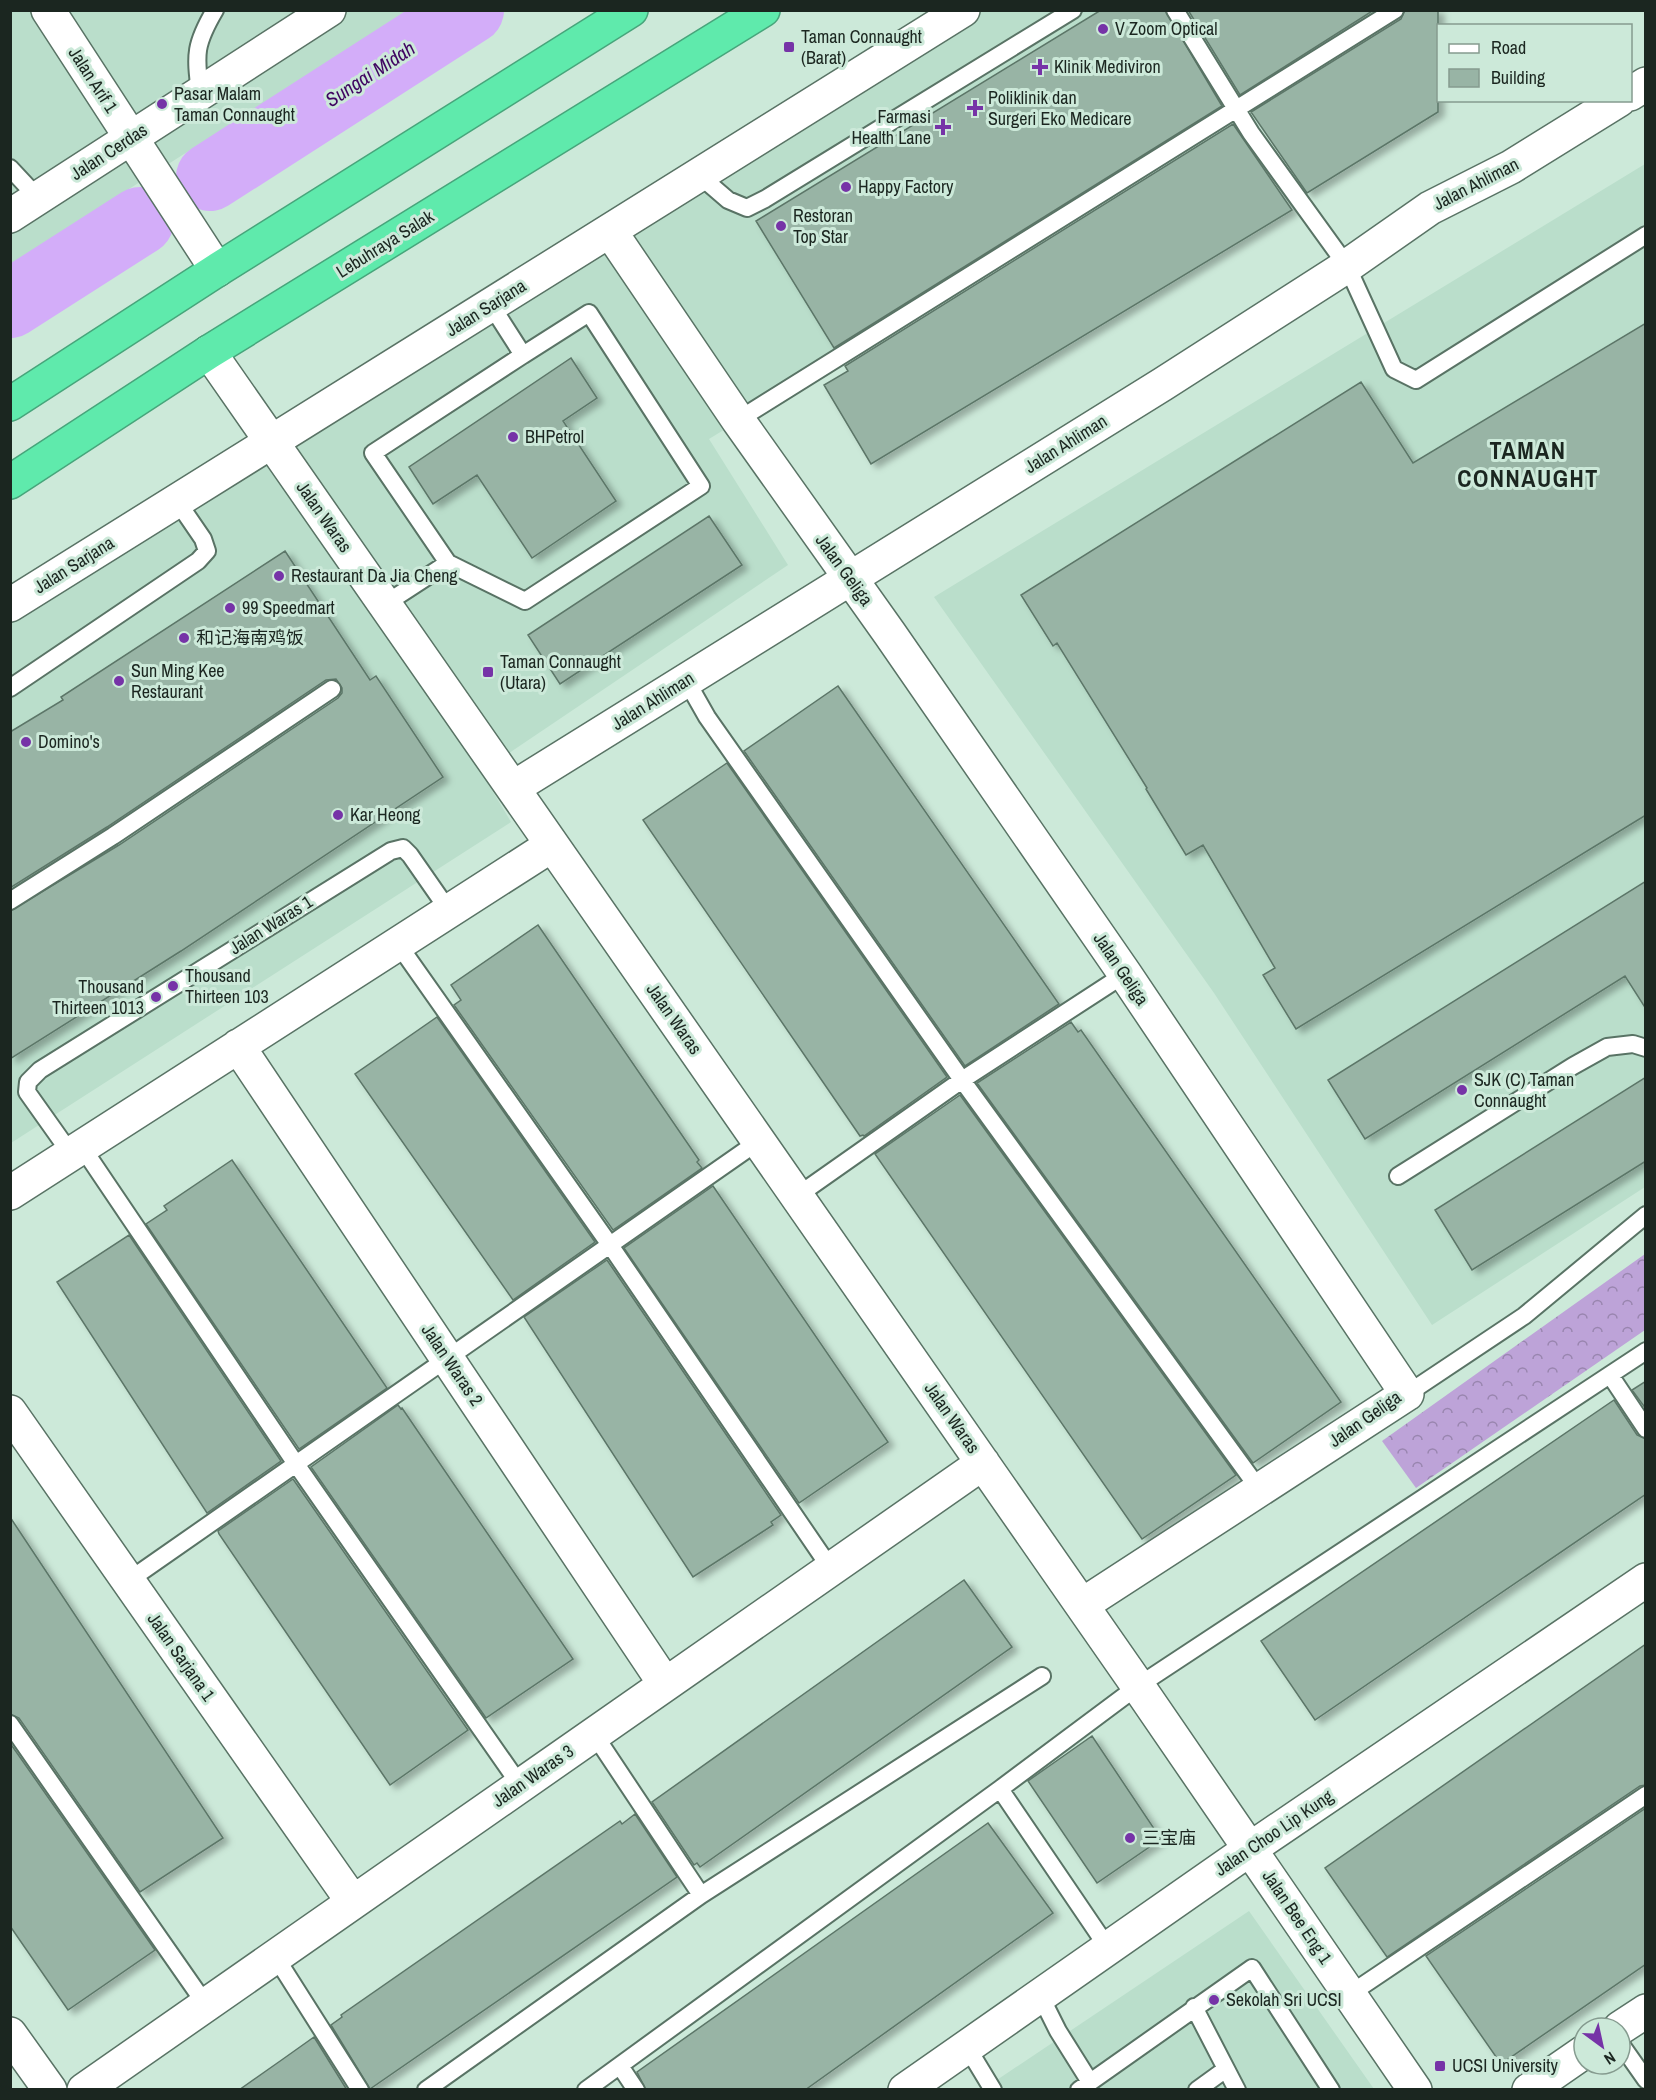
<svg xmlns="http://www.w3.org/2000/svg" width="1656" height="2100" viewBox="0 0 1656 2100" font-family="'Archivo Narrow','Noto Sans SC',sans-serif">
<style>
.built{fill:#badecb}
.forest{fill:url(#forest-crowns)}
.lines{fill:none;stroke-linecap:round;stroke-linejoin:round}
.river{stroke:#d3adf9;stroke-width:68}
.building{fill:#98b4a5;stroke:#5c7668;stroke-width:1.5;filter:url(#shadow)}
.lane-casing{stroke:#597365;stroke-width:20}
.street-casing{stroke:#597365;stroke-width:36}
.highway-casing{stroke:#47a57b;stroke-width:36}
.lane{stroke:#fff;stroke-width:16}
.street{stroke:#fff;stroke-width:33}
.highway{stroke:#5feaac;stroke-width:33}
.poi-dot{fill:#7633a7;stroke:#cce9d9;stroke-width:2}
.labels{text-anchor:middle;stroke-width:6;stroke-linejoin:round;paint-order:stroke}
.poi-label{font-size:18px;fill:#1b2620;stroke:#cce9d9;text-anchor:start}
.street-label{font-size:18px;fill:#1b2620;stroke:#cce9d9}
.water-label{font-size:20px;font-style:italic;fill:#3f0561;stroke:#cce9d9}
.district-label{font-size:24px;font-weight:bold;letter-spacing:1.5px;fill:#1b2620;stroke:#cce9d9}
</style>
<defs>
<pattern id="forest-crowns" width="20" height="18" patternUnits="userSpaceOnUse" patternTransform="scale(1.5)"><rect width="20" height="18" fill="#bda3d8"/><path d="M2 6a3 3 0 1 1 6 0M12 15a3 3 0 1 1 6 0" fill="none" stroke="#9985af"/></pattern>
<filter id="shadow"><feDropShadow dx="6" dy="4" stdDeviation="3" flood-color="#0004"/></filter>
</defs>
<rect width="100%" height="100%" fill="#cce9d9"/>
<!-- built -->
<path class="built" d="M11,10L409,11L11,264Z
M963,11H1404L709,439L788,565L481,772L511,822L11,1143V618Z
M1645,164V1187L1432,1325L1214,993L934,597Z
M1249,1911L1374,2089L982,2090Z"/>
<!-- forest -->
<path class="forest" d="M1645,1254V1330L1416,1488L1382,1441Z"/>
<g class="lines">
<!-- river -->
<path class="river" d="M210,177L470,10
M10,304L140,221"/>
</g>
<!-- building -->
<path class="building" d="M1101,10H1165L1222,106L834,348L756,221Z
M1188,10H1374L1240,95Z
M1405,10H1438V112L1307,193L1251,112L1401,19Z
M1233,124L1292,210L871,464L824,385L848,371L845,366Z
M1646,323V815L1296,1029L1263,975L1275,968L1203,845L1186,855L1146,789L1147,788L1057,643L1053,646L1021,595L1361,382L1413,463Z
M571,358L597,398L563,421L616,501L532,558L477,475L433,504L409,467Z
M709,516L742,565L560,684L528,635Z
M285,551L370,680L376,676L443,777L181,951L10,1059V911L119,845L338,698L342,693V688L336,679L326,680L107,827L10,888V732L63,700L61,697Z
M838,686L1059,1004L965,1066L744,751Z
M727,763L947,1077L864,1136L863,1135L860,1136L643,820Z
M1646,881V1009L1625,976L1365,1139L1328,1080Z
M538,925L699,1160L697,1162L702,1168L613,1230L454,1005L461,1000L451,985Z
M437,1017L595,1242L513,1300L355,1074Z
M1071,1022L1078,1032L1081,1030L1341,1402L1253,1463L977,1083Z
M1646,1077V1161L1472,1270L1435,1210Z
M960,1095L1236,1475L1142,1539L875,1154Z
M232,1160L387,1388L299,1449L146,1224L167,1210L164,1206Z
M713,1186L888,1442L799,1503L624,1248Z
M129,1235L281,1461L207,1513L57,1282Z
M607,1260L781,1515L771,1522L773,1525L693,1577L524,1317Z
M1646,1381V1409L1632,1390Z
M1614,1400L1637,1435L1646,1439V1494L1315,1720L1261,1641Z
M398,1405L401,1409L402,1408L573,1659L486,1718L311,1467Z
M293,1479L468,1730L390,1785L219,1534L218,1531Z
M10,1517L223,1838L140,1892L19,1718L10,1714Z
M964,1580L1012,1647L700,1867L697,1863L694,1865L652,1802Z
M1646,1644V1785L1640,1786L1387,1957L1325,1868Z
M1092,1736L1161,1839L1097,1883L1028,1781Z
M10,1743L155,1950L68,2010L10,1926Z
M1646,1808V1964L1501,2064L1426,1956Z
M635,1814L677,1877L370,2089L331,2025L342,2017L341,2015L620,1821L622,1824Z
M988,1823L1053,1913L805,2090H646L637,2072Z
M314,2037L347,2090H239L283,2059Z"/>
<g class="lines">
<!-- lane casing -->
<g class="lane-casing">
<path id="lane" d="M1175,10L1251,133L1347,266L1394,369L1416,380L1646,235
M200,92C195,54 195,44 215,10
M10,168L38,198
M699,175L728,200L747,208L765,199L1073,10
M738,420L1395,10
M448,563L525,601L701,486L589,313L523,355
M385,604L448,563L373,453L523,355L491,305
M686,680L707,717L962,1080L1259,1489
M10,688L198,561L207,551L203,539L177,501
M10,901L113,836L332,689
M398,944L610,1245L831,1569
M82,1147L296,1464L520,1785
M71,1154L27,1092L28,1082L40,1070L391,851L403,848L410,855L449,911
M1398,1176L1573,1066L1607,1047L1633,1044L1646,1048
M797,1196L962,1080L1125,974
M1610,1375L1646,1429
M1407,1394L1524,1316L1646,1215
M128,1581L759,1141
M10,1724L206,2005
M594,1734L701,1895
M1000,1789L1108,1948
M275,1956L360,2090
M1350,1994L1646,1795
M1040,1995L1058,2031L1090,2082
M1194,2007L1237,2090
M1620,2043L1646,2080
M967,2047L993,2090
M620,2066L636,2090
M426,2090L701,1895L1042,1676
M586,2090L1000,1789L1138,1686L1646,1351
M1079,2090L1252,1968L1331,2090
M1197,2090L1226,2069"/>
</g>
<!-- street casing -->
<g class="street-casing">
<path id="street" d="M48,10L217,270
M1630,94L1646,84
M10,216L329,10
M610,231L738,420L890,634L1125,974L1407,1394L1082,1605
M209,352L1138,1686L1415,2090
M10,605L963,10
M513,788L1163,384L1347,266L1430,208L1511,167L1619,100
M238,1046L665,1684
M10,1193L552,845
M10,1412L353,1902
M1620,2028L1646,2011
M10,2034L50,2090
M84,2090L983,1463
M905,2090L1250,1849L1646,1580
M1529,2090L1584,2052"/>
</g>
<!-- highway casing -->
<g class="highway-casing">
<path id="highway" d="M10,404L217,270L631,10
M10,482L209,352L763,10"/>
</g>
<!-- lane -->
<use href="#lane" class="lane"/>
<!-- street -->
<use href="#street" class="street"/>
<!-- highway -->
<use href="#highway" class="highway"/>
</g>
<!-- markers -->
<g class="poi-dot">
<circle cx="1103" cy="29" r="6"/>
<rect x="783" y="41" width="12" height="12" rx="3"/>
<path d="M1037 58h6v6h6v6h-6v6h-6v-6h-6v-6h6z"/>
<circle cx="162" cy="104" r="6"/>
<path d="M972 99h6v6h6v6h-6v6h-6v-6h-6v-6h6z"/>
<path d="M940 118h6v6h6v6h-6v6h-6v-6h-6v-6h6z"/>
<circle cx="846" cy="187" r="6"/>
<circle cx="781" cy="226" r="6"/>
<circle cx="513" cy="437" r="6"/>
<circle cx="279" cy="576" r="6"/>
<circle cx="230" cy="608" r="6"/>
<circle cx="184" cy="638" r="6"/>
<rect x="482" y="666" width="12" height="12" rx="3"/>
<circle cx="119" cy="681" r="6"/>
<circle cx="26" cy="742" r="6"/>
<circle cx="338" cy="815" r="6"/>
<circle cx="173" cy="986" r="6"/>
<circle cx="156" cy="997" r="6"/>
<circle cx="1462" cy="1090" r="6"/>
<circle cx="1130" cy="1838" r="6"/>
<circle cx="1214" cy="2000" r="6"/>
<rect x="1434" y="2060" width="12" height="12" rx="3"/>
</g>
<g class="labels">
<!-- poi labels -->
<g class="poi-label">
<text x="1115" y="35">V Zoom Optical</text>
<text x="801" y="43">Taman Connaught<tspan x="801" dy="21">(Barat)</tspan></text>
<text x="1054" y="73">Klinik Mediviron</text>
<text x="174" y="100">Pasar Malam<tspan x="174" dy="21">Taman Connaught</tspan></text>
<text x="988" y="104">Poliklinik dan<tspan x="988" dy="21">Surgeri Eko Medicare</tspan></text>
<text x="931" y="123" text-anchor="end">Farmasi<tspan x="931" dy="21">Health Lane</tspan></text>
<text x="858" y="193">Happy Factory</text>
<text x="793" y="222">Restoran<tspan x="793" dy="21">Top Star</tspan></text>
<text x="525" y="443">BHPetrol</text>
<text x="291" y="582">Restaurant Da Jia Cheng</text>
<text x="242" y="614">99 Speedmart</text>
<text x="196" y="644">和记海南鸡饭</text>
<text x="500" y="668">Taman Connaught<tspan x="500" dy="21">(Utara)</tspan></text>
<text x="131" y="677">Sun Ming Kee<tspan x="131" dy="21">Restaurant</tspan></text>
<text x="38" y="748">Domino's</text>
<text x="350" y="821">Kar Heong</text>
<text x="185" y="982">Thousand<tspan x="185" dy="21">Thirteen 103</tspan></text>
<text x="144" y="993" text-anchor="end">Thousand<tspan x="144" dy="21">Thirteen 1013</tspan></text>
<text x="1474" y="1086">SJK (C) Taman<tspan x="1474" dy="21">Connaught</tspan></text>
<text x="1142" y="1844">三宝庙</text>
<text x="1226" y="2006">Sekolah Sri UCSI</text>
<text x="1452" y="2072">UCSI University</text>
</g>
<!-- street labels -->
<g class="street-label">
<text transform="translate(93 80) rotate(57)" y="6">Jalan Arif 1</text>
<text transform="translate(109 152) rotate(-33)" y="6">Jalan Cerdas</text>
<text transform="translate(1476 184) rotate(-27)" y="6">Jalan Ahliman</text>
<text transform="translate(385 244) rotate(-32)" y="6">Lebuhraya Salak</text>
<text transform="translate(486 308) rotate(-32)" y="6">Jalan Sarjana</text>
<text transform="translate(1066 444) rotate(-32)" y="6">Jalan Ahliman</text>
<text transform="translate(324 517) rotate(55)" y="6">Jalan Waras</text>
<text transform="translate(74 565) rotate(-32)" y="6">Jalan Sarjana</text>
<text transform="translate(844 570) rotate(54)" y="6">Jalan Geliga</text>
<text transform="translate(653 701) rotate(-32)" y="6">Jalan Ahliman</text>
<text transform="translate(271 925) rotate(-32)" y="6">Jalan Waras 1</text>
<text transform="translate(1121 969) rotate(56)" y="6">Jalan Geliga</text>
<text transform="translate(674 1019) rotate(55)" y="6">Jalan Waras</text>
<text transform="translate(452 1365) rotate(56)" y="6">Jalan Waras 2</text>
<text transform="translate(952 1418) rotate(55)" y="6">Jalan Waras</text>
<text transform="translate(1365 1419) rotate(-35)" y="6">Jalan Geliga</text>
<text transform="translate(181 1657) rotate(55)" y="6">Jalan Sarjana 1</text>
<text transform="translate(533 1776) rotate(-35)" y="6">Jalan Waras 3</text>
<text transform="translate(1274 1833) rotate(-34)" y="6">Jalan Choo Lip Kung</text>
<text transform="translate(1297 1917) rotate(56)" y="6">Jalan Bee Eng 1</text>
</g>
<!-- water labels -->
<g class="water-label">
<text transform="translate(370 74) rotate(-33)" y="7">Sungai Midah</text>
</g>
<!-- district labels -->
<g class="district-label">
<text x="1528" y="459">TAMAN<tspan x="1528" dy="28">CONNAUGHT</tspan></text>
</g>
</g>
<!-- border -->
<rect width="1656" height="2100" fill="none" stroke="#1b2620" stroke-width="24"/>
<!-- legend -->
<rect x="1437" y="24" width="195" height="78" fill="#cce9d9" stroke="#859b8f" stroke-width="1.5"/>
<rect x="1449" y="44" width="30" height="9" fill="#ffffff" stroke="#859b8f" stroke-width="1.5"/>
<text x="1491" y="54" font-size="18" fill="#1b2620">Road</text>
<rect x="1449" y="69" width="30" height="18" fill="#98b4a5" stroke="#859b8f" stroke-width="1.5"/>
<text x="1491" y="84" font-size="18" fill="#1b2620">Building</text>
<!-- north arrow -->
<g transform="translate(1602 2046) rotate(147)"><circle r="28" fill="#cce9d9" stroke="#859b8f" stroke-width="1.5"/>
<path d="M0-4.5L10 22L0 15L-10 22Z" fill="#7633a7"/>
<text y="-9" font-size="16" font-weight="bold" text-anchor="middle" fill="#1b2620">N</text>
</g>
</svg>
